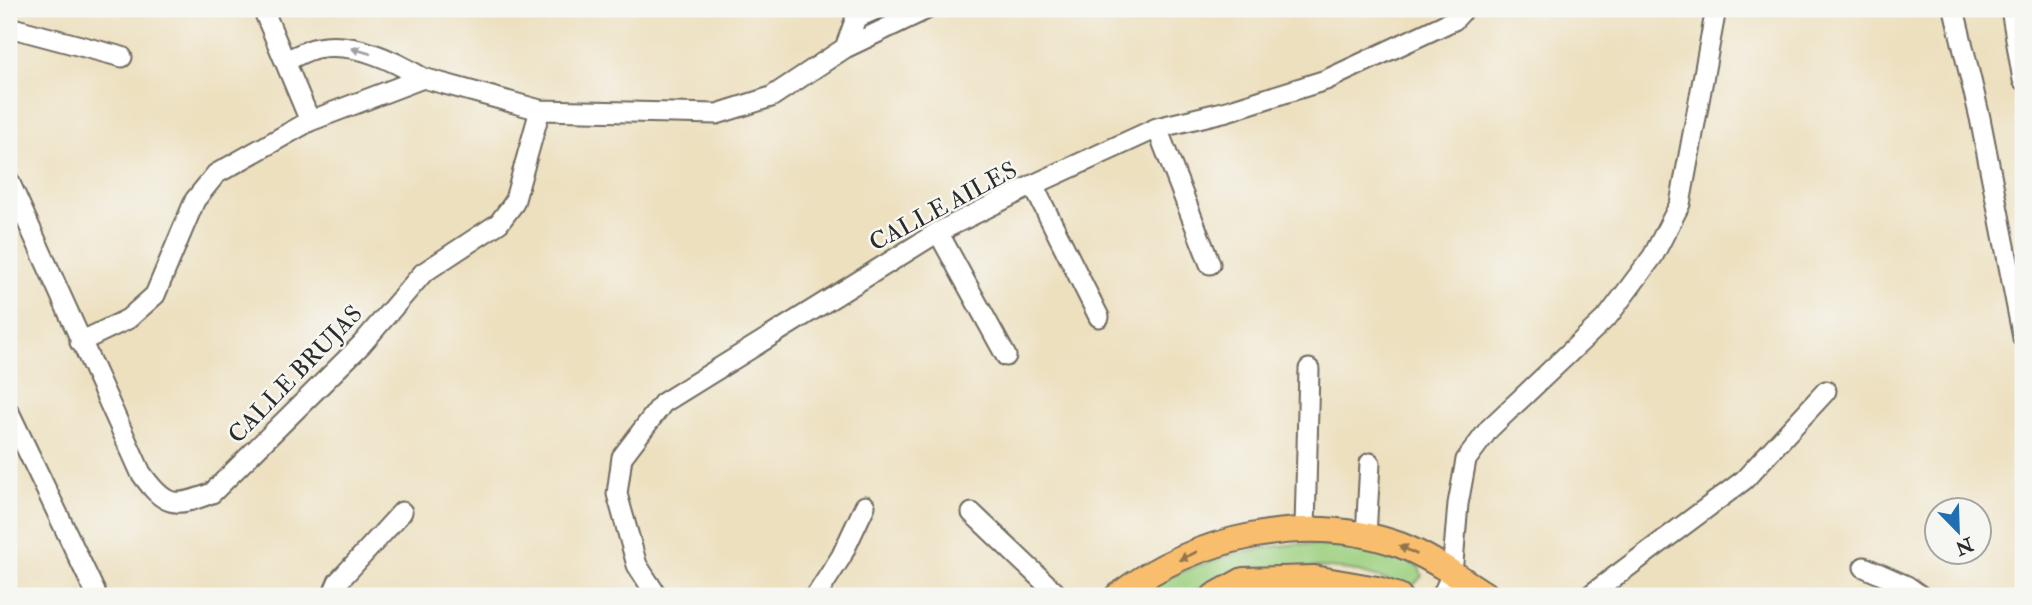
<svg xmlns="http://www.w3.org/2000/svg" width="2032" height="605" viewBox="0 0 2032 605" font-family="'IM FELL Double Pica',serif">
<style>
.green{fill:#9dd080;stroke:#647e56;stroke-width:2}
.lines{fill:none;stroke-linecap:round;stroke-linejoin:round}
.minor-casing{stroke:#6f6a5f;stroke-width:23}
.major-casing{stroke:#6f6a5f;stroke-width:28}
.minor{stroke:#fff;stroke-width:19}
.major{stroke:#f9be6d;stroke-width:24}
.oneway{fill:#a0a0a0}
.oneway2{fill:#92744c}
.labels{text-anchor:middle;stroke-width:5;stroke-linejoin:round;paint-order:stroke}
.street-label{font-size:24px;fill:#2b2b2b;stroke:#f6f6f2}
</style>
<rect width="100%" height="100%" fill="#f6f6f2"/>
<filter id="ink" filterUnits="userSpaceOnUse"><feTurbulence type="fractalNoise" baseFrequency=".0143" numOctaves="2"/><feDisplacementMap in="SourceGraphic" scale="14" xChannelSelector="R" yChannelSelector="G"/><feConvolveMatrix kernelMatrix="1 2 1 2 8 2 1 2 1" color-interpolation-filters="sRGB"/></filter>
<filter id="wash" filterUnits="userSpaceOnUse"><feTurbulence type="fractalNoise" baseFrequency=".00686" numOctaves="4" result="noise"/><feDisplacementMap in="SourceGraphic" scale="28" xChannelSelector="R" yChannelSelector="G"/><feGaussianBlur stdDeviation="1.57" result="paint"/><feColorMatrix in="noise" values="0 0 0 0 0 0 0 0 0 0 0 0 0 0 0 0 0 1.4 0 .05"/><feComposite in="paint" operator="in"/></filter>
<g filter="url(#wash)">
<rect width="100%" height="100%" fill="#ede0bf"/>
<!-- green -->
<path class="green" d="M1298,544C1338,546 1383,548 1419,567L1422,576L1412,587L1351,570L1318,567L1232,575L1180,596H1137C1187,564 1239,549 1298,544Z"/>
</g>
<g filter="url(#ink)">
<g class="lines">
<!-- minor casing -->
<g class="minor-casing">
<path id="minor" d="M263,9L310,121
M1954,9L1980,118L2023,338
M2011,9L2023,80
M856,18L876,9
M9,27L122,57
M845,48L856,18L853,9
M286,61C295,57 306,50 317,48C354,41 393,60 423,78
M1157,128L1210,264
M9,181L141,473C165,507 174,508 212,493L361,345L423,273L499,223L514,203L540,110
M1033,185L1099,317
M938,232L1006,356
M80,342L128,319L155,295L195,200L216,174L310,121L423,78L540,110L717,114L771,97L845,48L927,9
M9,412L97,596
M972,513L1059,596
M1305,528L1309,369
M1366,536L1370,463
M1864,567L1907,586L1921,596
M332,596L338,582L402,512
M657,596L637,565L617,494L622,457L663,403L938,232L1033,185L1157,128L1227,111L1326,80L1454,20L1464,9
M816,596L841,557L865,506
M1442,596L1452,574L1458,504L1466,460L1489,429L1609,315L1653,256L1680,204L1716,9
M1589,596L1744,480L1826,391"/>
</g>
<!-- major casing -->
<g class="major-casing">
<path id="major" d="M1117,596C1194,537 1307,511 1400,545C1431,557 1461,579 1488,596
M1214,596L1243,580L1314,578L1377,589L1399,596"/>
</g>
<!-- minor -->
<use href="#minor" class="minor"/>
<!-- major -->
<use href="#major" class="major"/>
</g>
<!-- one-way arrows -->
<defs><path id="oneway-solid" d="M-6-.8H1V-3.2L6.5 0L1 3.2V.8H-6Z" transform="scale(1.75)"/></defs>
<use class="oneway" href="#oneway-solid" transform="translate(361 51) rotate(-164)"/>
<g class="oneway2">
<use href="#oneway-solid" transform="translate(1408 550) rotate(-153)"/>
<use href="#oneway-solid" transform="translate(1188 556) rotate(155)"/>
</g>
</g>
<g class="labels">
<!-- street labels -->
<g class="street-label">
<text transform="translate(943 206) rotate(-28)" y="8">CALLE AILES</text>
<text transform="translate(295 374) rotate(-46)" y="8">CALLE BRUJAS</text>
</g>
</g>
<!-- margin -->
<rect width="2032" height="605" fill="none" stroke="#f6f6f2" stroke-width="35"/>
<!-- north arrow -->
<g transform="translate(1958 531) rotate(157)"><circle r="33" fill="#f6f6f2" stroke="#a5a5a2" stroke-width="2"/>
<path d="M0-5L12 26L0 18L-12 26Z" fill="#1f6fb2"/>
<text y="-10" font-size="19" font-weight="bold" text-anchor="middle" fill="#2b2b2b">N</text>
</g>
</svg>
